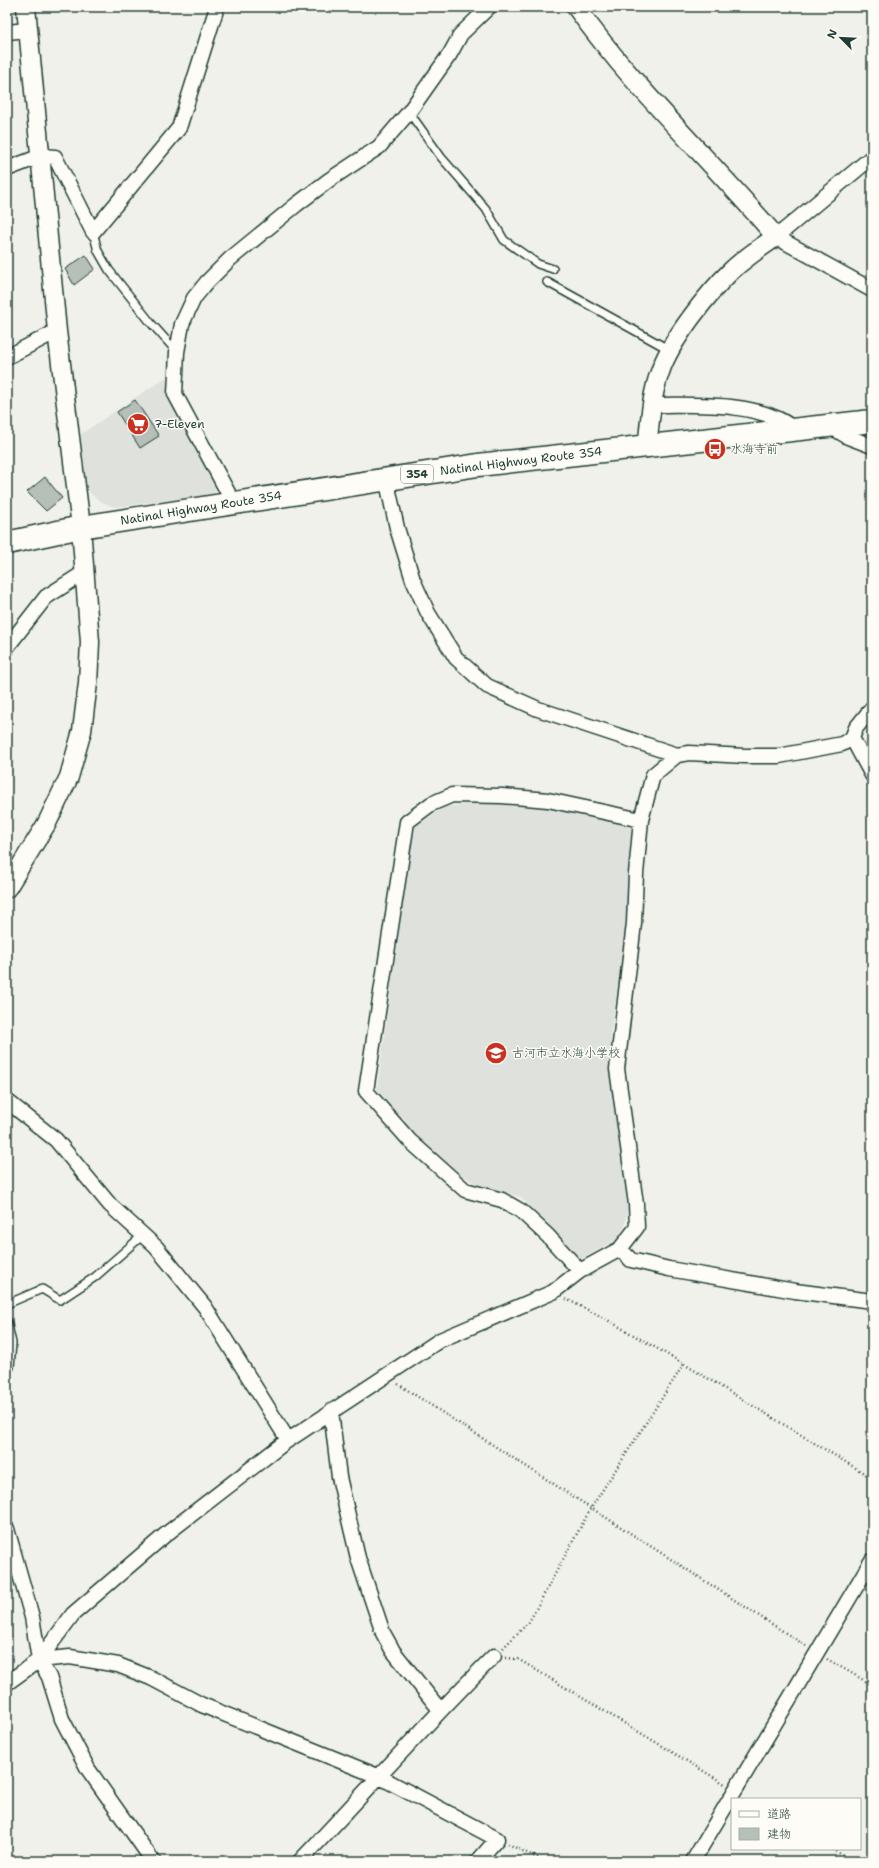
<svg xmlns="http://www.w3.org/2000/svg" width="879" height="1868" viewBox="0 0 879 1868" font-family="'Shantell Sans','Klee One',sans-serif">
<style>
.built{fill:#dfe2dc}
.building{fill:#b6bfb8;stroke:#1f3d34}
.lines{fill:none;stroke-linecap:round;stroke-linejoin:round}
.service-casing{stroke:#1f3d34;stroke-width:10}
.minor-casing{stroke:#1f3d34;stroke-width:17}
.tertiary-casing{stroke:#1f3d34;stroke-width:21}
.trunk-casing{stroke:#1f3d34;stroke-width:25}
.path{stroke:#1f3d34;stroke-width:2.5;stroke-dasharray:1 3;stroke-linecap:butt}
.service{stroke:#fdfcf7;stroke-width:7}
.minor{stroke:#fdfcf7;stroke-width:14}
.tertiary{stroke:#fdfcf7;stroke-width:18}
.trunk{stroke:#fdfcf7;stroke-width:22}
.labels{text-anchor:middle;stroke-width:3;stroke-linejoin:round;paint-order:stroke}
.shield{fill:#fdfcf7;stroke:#62766e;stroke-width:1}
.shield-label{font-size:11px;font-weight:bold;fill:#1f3d34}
.poi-label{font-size:12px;fill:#1f3d34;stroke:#fdfcf7;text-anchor:start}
.street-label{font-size:12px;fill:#1f3d34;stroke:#fdfcf7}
</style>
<rect width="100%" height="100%" fill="#f0f1eb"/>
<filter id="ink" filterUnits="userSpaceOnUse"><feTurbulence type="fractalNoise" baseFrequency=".025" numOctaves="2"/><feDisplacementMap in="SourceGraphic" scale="8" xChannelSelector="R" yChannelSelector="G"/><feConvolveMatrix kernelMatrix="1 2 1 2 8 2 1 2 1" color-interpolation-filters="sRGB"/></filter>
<g filter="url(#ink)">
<!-- built -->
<path class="built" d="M166,377L168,394L216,488L213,495L115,507L102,502L92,495L85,485L81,434Z
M490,803L550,808L634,823L628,918L611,1031V1075L628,1209L624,1228L616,1240L580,1260L521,1197L478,1185L463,1176L413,1136L377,1089L413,828L445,806Z"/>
<!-- building -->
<path class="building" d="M86,255L95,269L74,285L65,269Z
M135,400L159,436L140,448L117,412Z
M45,477L62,498L46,511L27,492Z"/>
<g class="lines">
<!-- service casing -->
<g class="service-casing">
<path id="service" d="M409,112L441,157L486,209L504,240L538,264L553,269
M93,232L98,251L109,270L151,323L177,352
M547,282L670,350
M7,1304L42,1289L60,1300L95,1277L143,1235
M7,1321L12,1343L10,1367L7,1370"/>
</g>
<!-- minor casing -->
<g class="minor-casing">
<path id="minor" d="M7,32L28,30
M872,157L776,237L872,290
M7,169L41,156L55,157L93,232L179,128L217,7
M7,357L57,331
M652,405C694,405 765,401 796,431
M831,427L848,437L872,446
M386,478L397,528L413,580L428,613L456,658L487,686L538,709L677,755
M233,502L175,394L177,352L182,324L194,298L207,282L230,259L296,205L329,180L379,147L409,112L450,54L461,34L489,7
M7,647L46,597L85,572
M852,738L872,775
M7,1101L56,1140L110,1205L156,1247L205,1307L288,1440
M620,1249L631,1260L669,1269L795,1291L872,1301
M580,1271L548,1236L521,1211L502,1200L465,1190L410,1141L366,1091L407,822L431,804L452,795L502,796L548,800L641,820
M331,1411L339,1477L358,1558L383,1633L393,1651L440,1710
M7,1529L32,1617L39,1660L49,1677L62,1719L88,1769L153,1861
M39,1660L70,1657L118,1665L151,1678L202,1705L380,1777L497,1839L478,1861
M7,1683L39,1660L73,1614L165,1535L284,1443L440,1340L553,1292L580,1271L620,1249L637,1227L636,1204L617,1069L634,923L636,874L641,820L653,775L677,755L689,753L745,756H779L842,744L852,738L856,728L872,708
M300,1861C365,1793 427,1722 494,1656
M693,1861L872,1560"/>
</g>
<!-- tertiary casing -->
<g class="tertiary-casing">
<path id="tertiary" d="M576,7C635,90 710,159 776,237C761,247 745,258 732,270C708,293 670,341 660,372C651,396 650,423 647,448
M7,888L47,823L69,777L82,731L88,683L90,642L81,527L57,331L26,7"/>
</g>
<!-- trunk casing -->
<g class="trunk-casing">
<path id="trunk" d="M7,543L81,527L478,465L872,421"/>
</g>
<!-- path -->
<path class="path" d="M684,1364L872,1478
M398,1384L806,1646
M503,1648L529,1622L591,1508L684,1364L604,1318L566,1299
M506,1658L518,1659L725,1784
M827,1659L872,1685
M508,1844L544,1861
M832,1849L852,1861"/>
<!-- service -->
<use href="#service" class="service"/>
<!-- minor -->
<use href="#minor" class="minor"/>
<!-- tertiary -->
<use href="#tertiary" class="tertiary"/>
<!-- trunk -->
<use href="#trunk" class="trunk"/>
</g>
</g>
<!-- icons -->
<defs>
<g id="supermarket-disc" transform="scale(1.15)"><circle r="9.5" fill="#c8321e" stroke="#fdfcf7"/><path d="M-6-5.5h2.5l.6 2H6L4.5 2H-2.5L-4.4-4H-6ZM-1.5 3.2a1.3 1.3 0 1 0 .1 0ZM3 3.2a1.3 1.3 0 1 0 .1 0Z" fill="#fff"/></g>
<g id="bus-disc" transform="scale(1.15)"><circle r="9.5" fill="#c8321e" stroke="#fdfcf7"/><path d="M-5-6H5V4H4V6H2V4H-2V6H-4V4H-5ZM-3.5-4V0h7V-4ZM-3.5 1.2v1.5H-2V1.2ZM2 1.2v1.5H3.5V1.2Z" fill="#fff"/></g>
<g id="school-disc" transform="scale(1.15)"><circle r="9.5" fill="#c8321e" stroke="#fdfcf7"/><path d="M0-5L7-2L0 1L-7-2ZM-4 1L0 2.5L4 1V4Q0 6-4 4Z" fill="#fff"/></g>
</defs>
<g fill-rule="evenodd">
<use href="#supermarket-disc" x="138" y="424"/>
<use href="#bus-disc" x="715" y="449"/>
<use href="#school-disc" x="496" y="1053"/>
</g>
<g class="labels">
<!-- shield labels -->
<rect class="shield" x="401" y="465" width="32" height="18" rx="3"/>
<g class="shield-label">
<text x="417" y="478">354</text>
</g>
<!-- poi labels -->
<g class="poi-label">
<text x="154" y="428">7-Eleven</text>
<text x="730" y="453">水海寺前</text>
<text x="512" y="1057">古河市立水海小学校</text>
</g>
<!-- street labels -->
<g class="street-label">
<text transform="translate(521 461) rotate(-7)" y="4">Natinal Highway Route 354</text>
<text transform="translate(201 508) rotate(-9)" y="4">Natinal Highway Route 354</text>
</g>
</g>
<!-- margin -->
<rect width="879" height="1868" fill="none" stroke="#fdfcf7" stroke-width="24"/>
<rect x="12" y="12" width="855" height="1844" fill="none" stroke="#1f3d34" stroke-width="1.5" filter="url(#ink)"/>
<!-- legend -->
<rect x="731" y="1798" width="130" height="52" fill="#fdfcf7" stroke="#a4b0a9"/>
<rect x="739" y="1811" width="20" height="6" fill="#fdfcf7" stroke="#a4b0a9"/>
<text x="767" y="1818" font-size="12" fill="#1f3d34">道路</text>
<rect x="739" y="1828" width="20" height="12" fill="#b6bfb8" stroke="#a4b0a9"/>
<text x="767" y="1838" font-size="12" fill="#1f3d34">建物</text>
<!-- north arrow -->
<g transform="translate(841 38) rotate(294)" stroke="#fdfcf7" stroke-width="3" paint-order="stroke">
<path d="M0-3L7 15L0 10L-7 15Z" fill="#1f3d34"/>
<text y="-6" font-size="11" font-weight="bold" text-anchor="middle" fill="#1f3d34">N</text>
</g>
</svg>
